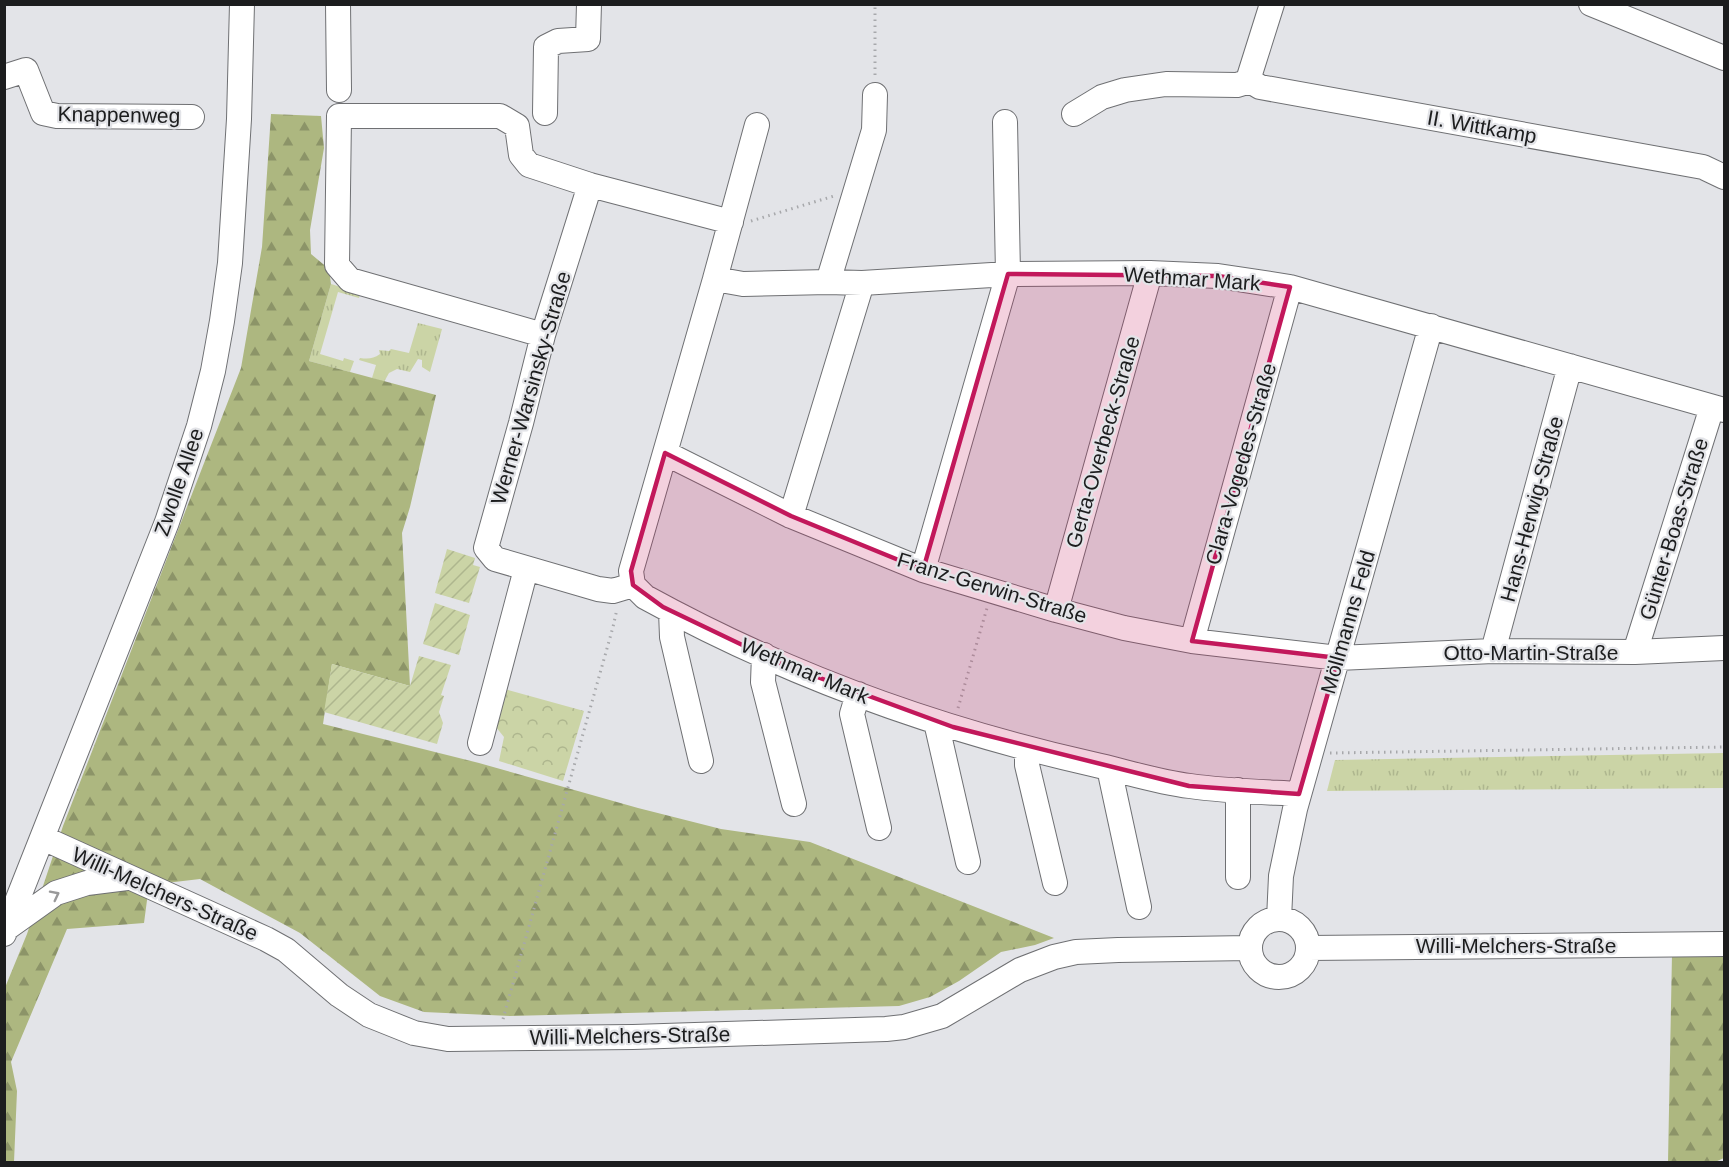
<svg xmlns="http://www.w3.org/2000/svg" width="1729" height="1167" viewBox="0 0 1729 1167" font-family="Helvetica,sans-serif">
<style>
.grass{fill:url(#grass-tufts)}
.forest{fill:url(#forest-firs)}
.park{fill:url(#park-crowns)}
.garden{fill:url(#garden-furrows)}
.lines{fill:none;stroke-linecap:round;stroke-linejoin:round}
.minor-casing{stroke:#6f7073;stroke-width:26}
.path{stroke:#a7a8ab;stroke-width:3;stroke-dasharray:1.5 4.5;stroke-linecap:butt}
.minor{stroke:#fff;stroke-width:24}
.oneway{stroke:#99999a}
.marked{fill:#c2185b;fill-opacity:0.2;stroke:#c2185b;stroke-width:4.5;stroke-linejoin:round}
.labels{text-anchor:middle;stroke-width:4.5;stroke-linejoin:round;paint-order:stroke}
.street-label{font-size:21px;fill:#1c1d1e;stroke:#e3e4e8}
</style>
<defs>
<pattern id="grass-tufts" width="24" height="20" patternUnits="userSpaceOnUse" patternTransform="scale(1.5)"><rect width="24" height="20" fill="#cbd4a6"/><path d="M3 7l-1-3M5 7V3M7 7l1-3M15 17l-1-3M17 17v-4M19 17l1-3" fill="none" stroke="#aeb68e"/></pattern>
<pattern id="forest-firs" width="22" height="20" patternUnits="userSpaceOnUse" patternTransform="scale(1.5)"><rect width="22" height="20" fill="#adb780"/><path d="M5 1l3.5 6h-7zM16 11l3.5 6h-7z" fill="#8c9468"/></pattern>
<pattern id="park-crowns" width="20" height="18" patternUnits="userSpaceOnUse" patternTransform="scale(1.5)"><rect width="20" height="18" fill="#cbd4a6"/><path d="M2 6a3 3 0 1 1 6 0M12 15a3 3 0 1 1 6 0" fill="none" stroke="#aeb68e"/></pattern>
<pattern id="garden-furrows" width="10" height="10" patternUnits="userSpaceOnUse" patternTransform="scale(1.5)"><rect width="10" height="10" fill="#cbd4a6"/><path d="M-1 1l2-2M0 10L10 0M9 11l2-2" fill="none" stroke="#aeb68e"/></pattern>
</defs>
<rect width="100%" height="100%" fill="#e3e4e8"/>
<!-- grass -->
<path class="grass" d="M331,284L360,293L359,298L338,292L320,354L343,361L344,358L354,361L350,372L309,361Z
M418,323L442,329L430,372L422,367V360L418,359L410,372L397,369L389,373L384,382L372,378L376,365L359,360L360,358C368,359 373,359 380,354L379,350L389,351L391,349L409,353Z
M1724,753V788L1327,791L1335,760Z"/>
<!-- forest -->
<path class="forest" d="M271,114L321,116L324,148L310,230L311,254L329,269L331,284L309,361L436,395L410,507L402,533L410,686L332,664L323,724L479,763L638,808L721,829L810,842L1054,938L1035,945L1001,952L959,981L930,997L899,1006L510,1016L424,1012L380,996L300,933L200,879L149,885L144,923L67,929L11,1062L17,1091L14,1162H5L4,990L27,934L63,826L241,368L262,247Z
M1672,954H1724V1158L1715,1162H1668Z"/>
<!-- park -->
<path class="park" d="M501,688L584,711L563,781L499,761L504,737L491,721Z"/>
<!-- garden -->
<path class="garden" d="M447,549L475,558L473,565L480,567L469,603L435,593Z
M435,603L470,615L459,655L423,644Z
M419,656L451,665L441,695L444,696L439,712L443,723L437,744L324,712L332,664L410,686Z"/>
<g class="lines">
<!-- minor casing -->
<g class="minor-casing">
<path id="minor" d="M338,4L339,90
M1272,4L1249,77L1250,81L1260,87L1703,167L1724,177
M1591,4L1724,58
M4,77L26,70L43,113L57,116L192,117
M545,113L546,47L558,41L588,39L589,4
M1074,114L1102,97L1125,90L1166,84L1237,85L1250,81
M590,185L543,335L521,423L486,548L495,559L598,589L613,591L633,585
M715,279L757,125
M828,282L874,130L875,95
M543,335L350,280L337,265L339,116H500L517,126L521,155L529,165L590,185L731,222
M665,453L791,516L923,570L1056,610L1124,628L1192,641L1338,658L1493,651L1635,652L1724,648
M791,516L862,283
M923,570L1008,274L1005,122
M1056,610L1150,273
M671,611L672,637L701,761
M1192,641L1290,287
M1493,651L1570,366
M1635,652L1712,407
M764,655L763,682L794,804
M858,694L852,714L879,828
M936,722L968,862
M480,743L526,569
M1027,749V765L1055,883
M1109,768L1139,907
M1299,794C1263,792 1225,791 1190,786C1157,782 1124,771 1092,764C937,729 785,674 645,597L633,585L631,571L715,279L743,284L828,282L862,283L1008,274L1150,273L1218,276L1290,287L1724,410
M43,838L266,939L286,950L339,995L369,1015L414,1033L448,1039L633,1037L886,1029L904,1027L942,1016L1020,970L1054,957L1076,952L1118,950L1250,948
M1238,877V790
M1279,919L1281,876L1295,809L1431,326
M1250 948a29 29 0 1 1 58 0a29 29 0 1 1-58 0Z
M7,928L56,893L87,883L127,878
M4,934L167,522L199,426L213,371L222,321L230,263L239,119L242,4
M1308,948L1724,944"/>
</g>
<!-- path -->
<path class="path" d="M875,75V4
M751,221L834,196
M958,708L987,608
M1330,753L1724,747
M503,1019L613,627L617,609"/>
<!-- minor -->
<use href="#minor" class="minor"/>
</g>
<!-- one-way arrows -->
<defs><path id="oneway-chevron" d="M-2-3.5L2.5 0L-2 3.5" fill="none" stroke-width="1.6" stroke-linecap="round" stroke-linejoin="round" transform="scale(1.5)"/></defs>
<use class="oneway" href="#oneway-chevron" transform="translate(55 895) rotate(-27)"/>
<!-- marked area -->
<path class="marked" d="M1008,274L1218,276L1290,287L1192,641L1338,658L1299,794L1189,786L953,727L782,664L663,607L633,585L631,571L665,453L791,516L923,570Z"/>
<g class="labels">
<!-- street labels -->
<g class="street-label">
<text transform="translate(119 115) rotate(1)" y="7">Knappenweg</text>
<text transform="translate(1482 127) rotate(10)" y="7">II. Wittkamp</text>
<text transform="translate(1192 279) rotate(4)" y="7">Wethmar Mark</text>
<text transform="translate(531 388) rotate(-74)" y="7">Werner-Warsinsky-Straße</text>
<text transform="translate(1103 442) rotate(-74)" y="7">Gerta-Overbeck-Straße</text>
<text transform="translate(1241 464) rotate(-74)" y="7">Clara-Vogedes-Straße</text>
<text transform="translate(179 482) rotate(-71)" y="7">Zwolle Allee</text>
<text transform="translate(1532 509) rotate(-75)" y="7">Hans-Herwig-Straße</text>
<text transform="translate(1674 529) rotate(-73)" y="7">Günter-Boas-Straße</text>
<text transform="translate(992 588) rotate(17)" y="7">Franz-Gerwin-Straße</text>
<text transform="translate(1348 622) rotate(-74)" y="7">Möllmanns Feld</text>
<text x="1531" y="660">Otto-Martin-Straße</text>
<text transform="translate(805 671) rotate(23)" y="7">Wethmar Mark</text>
<text transform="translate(165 894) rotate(24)" y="7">Willi-Melchers-Straße</text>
<text x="1516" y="953">Willi-Melchers-Straße</text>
<text transform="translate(630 1036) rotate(-1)" y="7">Willi-Melchers-Straße</text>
</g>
</g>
<!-- border -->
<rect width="1729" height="1167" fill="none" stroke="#1c1d1e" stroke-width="12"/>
</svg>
